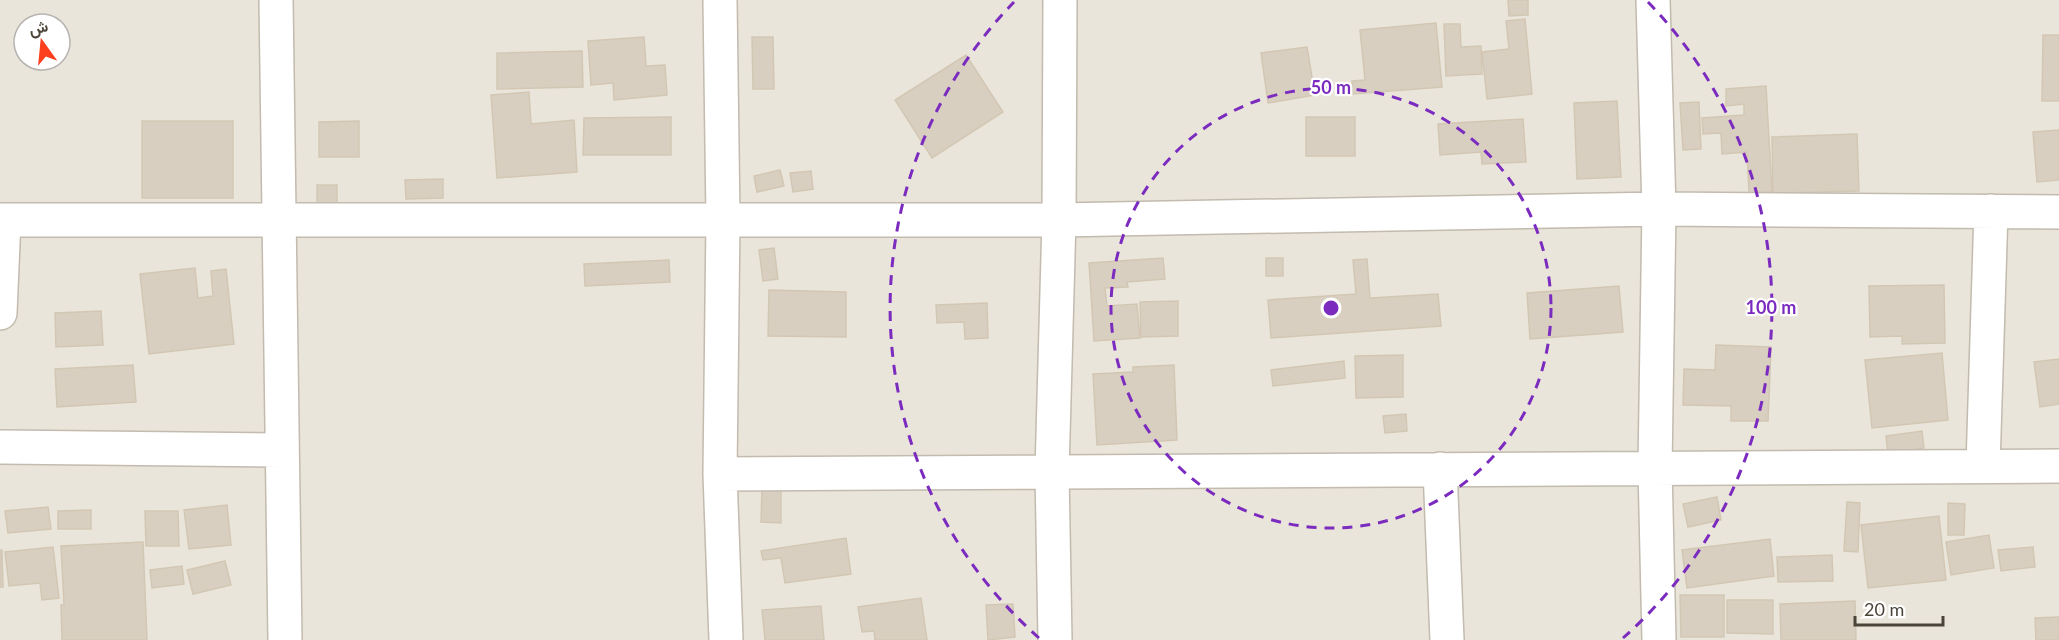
<svg xmlns="http://www.w3.org/2000/svg" width="2059" height="640" viewBox="0 0 2059 640" font-family="Lato,Vazirmatn,sans-serif">
<style>
.residential{fill:#eae5da;fill-rule:evenodd}
.building{fill:#d8cfc1;stroke:#d3c7b4;stroke-width:1.5}
.lines{fill:none;stroke-linecap:round;stroke-linejoin:round}
.minor-casing{stroke:#c2bbae;stroke-width:36}
.minor{stroke:#fff;stroke-width:33}
.ring{fill:none;stroke:#7b2cbf;stroke-width:3;stroke-dasharray:10 8}
.centre{fill:#7b2cbf;stroke:#fff;stroke-width:3}
.ring-label{font-size:18px;text-anchor:middle;font-weight:bold;fill:#7b2cbf;stroke:#fff;stroke-width:4.5;stroke-linejoin:round;paint-order:stroke}
</style>
<rect width="100%" height="100%" fill="#f6f3ec"/>
<!-- residential -->
<path class="residential" d="M0,0H2059V640H0ZM24,24H60V60H24Z"/>
<!-- building -->
<path class="building" d="M1508,0H1528V15L1509,16Z
M1525,19L1532,94L1487,99L1482,52L1509,49L1506,21Z
M1436,23L1442,87L1353,94L1352,81L1365,80L1360,30Z
M1444,24H1460L1461,47L1481,46L1482,74L1446,76Z
M2043,35H2059V101H2042Z
M644,37L646,66L665,65L667,95L614,100L613,83L591,85L588,41Z
M752,37H773L774,89H753Z
M1307,47L1315,95L1268,103L1261,53Z
M582,51L583,87L497,89V53Z
M966,55L1003,112L932,158L895,100Z
M1766,86L1772,192L1749,193L1747,152L1722,154L1721,133L1703,134L1702,118L1744,115V104L1726,106V89Z
M529,92L531,124L574,120L577,172L497,178L491,95Z
M1617,101L1621,177L1577,179L1574,103Z
M1699,102L1701,149L1683,150L1680,103Z
M671,117V155H583L584,118Z
M1306,117H1355V156H1306Z
M1523,119L1526,162L1482,164L1481,152L1440,155L1438,124Z
M142,121H233V198H142Z
M359,121V157H319V122Z
M2059,130V180L2037,182L2033,132Z
M1857,134L1859,191L1773,193L1772,137Z
M780,170L784,186L757,192L754,176Z
M811,171L813,189L793,192L790,173Z
M443,179V198L406,199L405,180Z
M317,185H337V215L317,216Z
M774,248L778,279L763,281L759,250Z
M1163,258L1165,279L1127,282L1128,287L1105,288L1107,306L1137,304L1140,338L1094,341L1089,263Z
M1266,258H1283V276H1266Z
M1367,259L1370,298L1438,294L1441,326L1271,338L1268,300L1356,294L1353,260Z
M669,260L670,282L585,286L584,264Z
M195,268L198,298L213,296L211,271L226,269L234,344L149,354L140,274Z
M1944,285L1945,343L1902,344V336L1870,337L1869,286Z
M1619,286L1623,332L1530,339L1527,293Z
M769,290L846,292V337L768,336Z
M1178,301V336L1141,337L1140,302Z
M987,303L988,338L965,339L964,322L937,323L936,305Z
M101,311L103,345L56,347L55,313Z
M1716,345L1771,347L1768,421H1731V406L1683,405L1684,369L1715,370Z
M1942,353L1948,420L1872,428L1865,360Z
M1403,355V397L1356,398L1355,356Z
M2059,359V404L2040,407L2034,362Z
M1344,361L1345,378L1273,386L1271,370Z
M133,365L136,402L57,407L55,369Z
M1174,365L1177,440L1097,445L1093,374L1133,372V367Z
M1406,414L1407,431L1385,433L1383,416Z
M1922,431L1924,448L1888,454L1886,436Z
M762,489H781V523L761,522Z
M1717,497L1721,520L1688,527L1683,504Z
M1847,502L1860,503L1858,552L1844,551Z
M1948,503L1965,504L1964,535H1948Z
M227,505L231,545L189,549L184,510Z
M48,507L51,529L8,533L5,511Z
M91,510V529H58V511Z
M145,511H178L179,546H146Z
M1939,516L1946,580L1868,588L1861,525Z
M1989,535L1994,568L1951,575L1946,542Z
M846,538L851,574L785,583L781,558L763,560L761,551Z
M1770,539L1774,576L1687,588L1682,550Z
M143,542L147,640H62L61,605H64L61,546Z
M53,547L59,598L42,600L40,583L9,586L5,552Z
M2033,547L2035,567L2001,571L1998,550Z
M0,550H2L3,587H0Z
M1832,555L1833,581L1778,582L1777,557Z
M225,561L231,585L193,594L187,570Z
M182,566L184,584L152,588L150,570Z
M1680,595H1724V637H1681Z
M921,598L927,640H875L874,631L862,632L858,607Z
M1727,600H1773V634L1727,633Z
M1855,601L1856,640H1781L1780,604Z
M1013,604L1015,637L988,640L986,605Z
M821,606L824,640H765L762,610Z
M2059,617V640H2036L2035,618Z"/>
<g class="lines">
<!-- minor casing -->
<g class="minor-casing">
<path id="minor" d="M276,0L285,640
M720,0L723,219L720,474L726,640
M1653,0L1659,209L1655,468L1659,640
M0,220H1059L1659,209L2059,212
M0,313L4,220
M0,447L282,450
M1983,466L1991,211
M1440,469L1447,640
M720,474L2059,466
M1055,640L1052,471L1059,220L1060,0"/>
</g>
<!-- minor -->
<use href="#minor" class="minor"/>
</g>
<!-- distance rings -->
<g class="ring">
<circle cx="1331" cy="308" r="220"/>
<path d="M1039 638A440 440 0 0 1 1014 2M1648 2A440 440 0 0 1 1623 638"/>
</g>
<circle cx="1331" cy="308" r="9" class="centre"/>
<g class="ring-label">
<text x="1331" y="94">50 m</text>
<text x="1771" y="314">100 m</text>
</g>
<!-- north arrow -->
<g transform="translate(42 42) rotate(345)"><circle r="28" fill="#ffffff" stroke="#b7b4b0" stroke-width="1.5"/>
<path d="M0-4.5L10 22L0 15L-10 22Z" fill="#fc3f1d"/>
<text y="-9" font-size="16" font-weight="bold" text-anchor="middle" fill="#4b4439">ش</text>
</g>
<!-- scale -->
<path d="M1855 616v9h88v-9" fill="none" stroke="#4b4439" stroke-width="3"/>
<text x="1864" y="616" font-size="18" fill="#4b4439" stroke="#ffffff" stroke-width="4.5" paint-order="stroke">20 m</text>
</svg>
